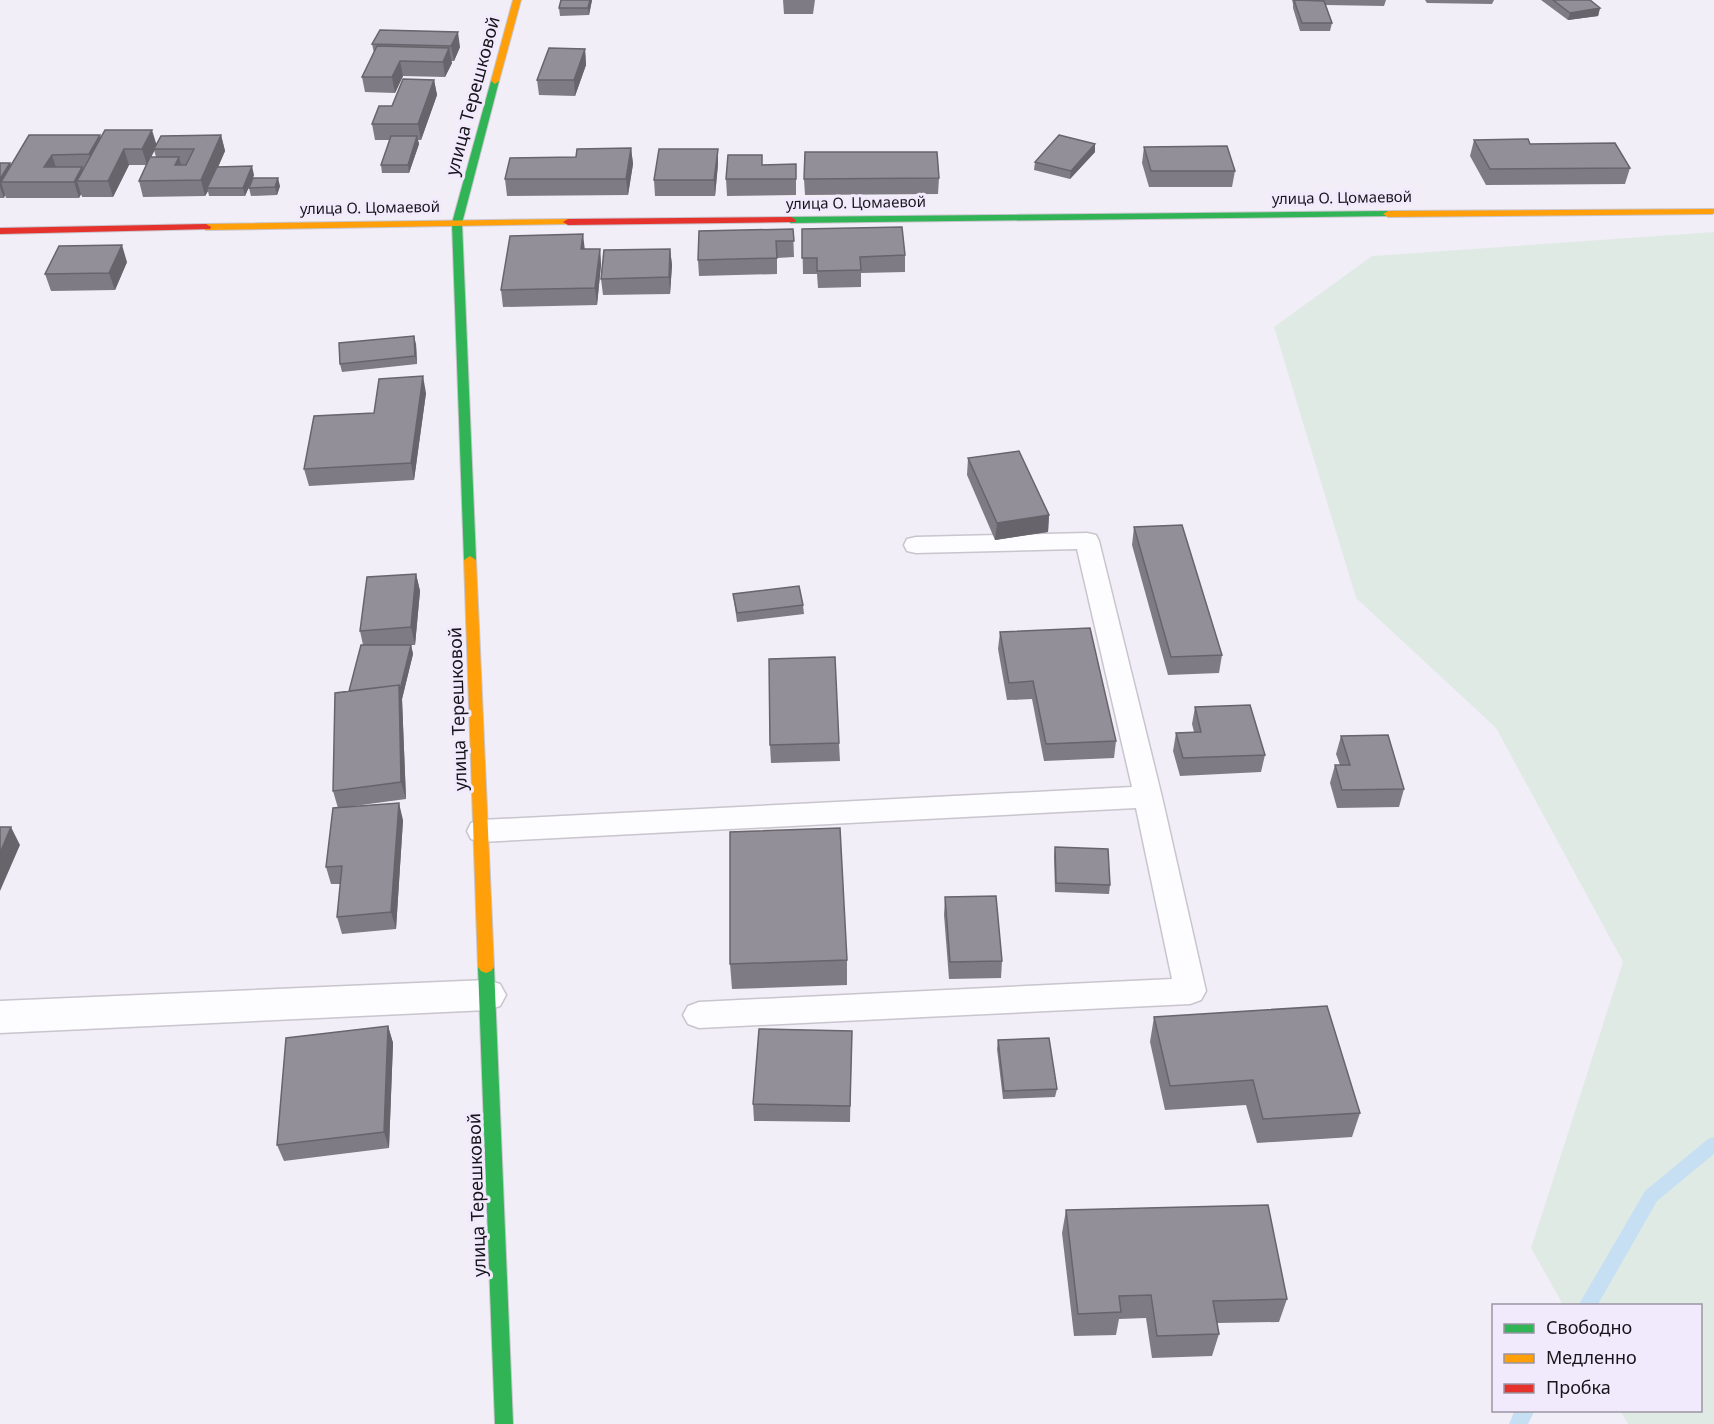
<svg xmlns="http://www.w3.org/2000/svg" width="1714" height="1424" viewBox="0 0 1714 1424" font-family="'Noto Sans',sans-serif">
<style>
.green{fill:#e0eae5}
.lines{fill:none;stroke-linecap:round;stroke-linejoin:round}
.stream{fill:#c6dff2;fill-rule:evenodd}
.lane-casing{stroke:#c8c5cd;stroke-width:3}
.street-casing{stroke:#c8c5cd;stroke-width:3}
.fast-casing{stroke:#c8c5cd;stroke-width:2}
.slow-casing{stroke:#c8c5cd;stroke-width:2}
.jam-casing{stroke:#c8c5cd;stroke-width:2}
.lane{fill:#fdfcfe;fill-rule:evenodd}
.street{fill:#fdfcfe;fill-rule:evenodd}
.fast{fill:#30b455;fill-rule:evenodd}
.slow{fill:#ff9f0a;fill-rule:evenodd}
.jam{fill:#e5322d;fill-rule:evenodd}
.wall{fill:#7e7b84;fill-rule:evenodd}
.shaded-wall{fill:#67646b}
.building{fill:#938f99;stroke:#67646b;stroke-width:1.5}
.labels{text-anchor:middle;stroke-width:6;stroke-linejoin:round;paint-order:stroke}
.far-street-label{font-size:15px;fill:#17151b;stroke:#f1eafc}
.street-label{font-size:18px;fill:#17151b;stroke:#f1eafc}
</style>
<rect width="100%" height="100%" fill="#f2eef8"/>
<!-- green -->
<path class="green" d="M1714,232V1424H1628L1620,1411L1700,1410V1306L1563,1305L1531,1248L1623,962L1496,728L1356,598L1274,327L1372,256Z"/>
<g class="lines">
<!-- stream -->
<path class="stream" d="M1714,1137V1154L1657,1201L1597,1306H1578L1645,1191L1708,1139Z
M1515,1410H1535L1528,1424H1509Z"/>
<!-- lane casing -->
<g class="lane-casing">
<path id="lane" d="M1087,533L1096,535L1099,541L1162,797L1206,991L1201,1000L1190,1004L699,1028L688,1024L683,1015L688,1006L699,1002L1172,979L1136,808L481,842L471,839L467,831L471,823L481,820L1132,787L1077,549L916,553L907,551L904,545L907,539L916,537Z"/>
</g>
<!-- street casing -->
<g class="street-casing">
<path id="street" d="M487,980L500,984L506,995L500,1006L487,1010L0,1033V1001Z"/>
</g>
<!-- fast casing -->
<g class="fast-casing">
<path id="fast" d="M495,78L499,81L462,223L476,560L470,564L464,560L452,223L491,81Z
M1388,211L1393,214L1391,216L791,223L786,220L791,217Z
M486,961L491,963L494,967L513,1424H495L478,967L481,963Z"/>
</g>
<!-- slow casing -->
<g class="slow-casing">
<path id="slow" d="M513,0H521L499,81L495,84L491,81Z
M1714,209V213L1712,214L1388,217L1383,214L1388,211Z
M568,219L573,222L572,224L206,230L201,227L206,224Z
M470,556L476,560L494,967L491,971L486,973L481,971L478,967L464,560Z"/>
</g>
<!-- jam casing -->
<g class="jam-casing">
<path id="jam" d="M791,217L796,220L795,222L568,225L563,222L568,219Z
M206,224L211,227L210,229L0,234V228Z"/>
</g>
<!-- lane -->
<use href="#lane" class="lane"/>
<!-- street -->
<use href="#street" class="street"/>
<!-- fast -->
<use href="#fast" class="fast"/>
<!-- slow -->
<use href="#slow" class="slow"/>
<!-- jam -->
<use href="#jam" class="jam"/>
</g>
<!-- wall -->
<path class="wall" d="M561,0H592L589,15L560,16L559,8Z
M783,0H815L813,14H784Z
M1292,0H1386L1384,6L1326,5L1332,23L1330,31H1300L1293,8V4Z
M1425,0H1494L1492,4L1427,3Z
M1541,0H1590L1600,8L1598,16L1568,20Z
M380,30L460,47L454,61H451L452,63L445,77L403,76L395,93L365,92L362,77L374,53L372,44Z
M585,49L586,65L575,96L539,95L537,80Z
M434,80L437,95L421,140H418L419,144L409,173H382L381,165L390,140H375L372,124L392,106Z
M221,135L225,151L218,167L254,175L245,196H209L208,191L205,196L143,197L139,181L146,165H129L113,197H82L81,194L79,198H6L5,195L4,198H0V163H10L11,165L101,137L156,144ZM154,150L156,157H151Z
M1474,140L1530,144L1630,168L1625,184L1486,185L1470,156Z
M1144,147L1235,171L1232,187H1149L1142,163Z
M631,148L633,164L628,195L507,196L505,179L576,157Z
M1095,152L1070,179L1034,170L1035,162Z
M718,164L715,196H655L654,180Z
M796,164V195L727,196L726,179L763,165Z
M939,178L938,194L805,195L804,179Z
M280,186L277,195L251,196L249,188Z
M793,229L794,257L777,258V274L699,276L698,260Z
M802,229L905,255V272L861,273V287L818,288L817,274H803Z
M600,249L601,265L597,305L503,307L501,290Z
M670,249L672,265L670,294L603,295L601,279Z
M127,262L115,290L51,291L45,274Z
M416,344L417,364L342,372L340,364Z
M426,393L414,480L309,486L304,469L374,413Z
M968,458L1049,515L1048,532L995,540L967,475Z
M1134,527L1222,655L1219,673L1168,675L1132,545Z
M416,574L420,591L415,645H411L413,654L402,699L406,799L354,806L403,820L396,929L342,934L337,917L341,884H331L326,867L338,808L333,791L349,692L363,645L360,631Z
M733,594L803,605L804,614L737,622Z
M1000,632L1116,741L1114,758L1044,761L1032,699L1007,700L998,649Z
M1195,707L1265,755L1261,772L1180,776L1173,751L1176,733L1194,732L1192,724Z
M1341,736L1404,789L1399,807L1337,808L1330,783L1335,765H1340L1336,754Z
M839,743L840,761L771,763L770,745Z
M1055,847L1110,885L1109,894L1055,892L1054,856Z
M945,897L1002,961L1001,978L949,979L944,915Z
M847,960V985L732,989L730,964Z
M1154,1017L1360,1113L1352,1137L1257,1143L1246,1105L1165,1110L1150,1042Z
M388,1026L393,1043L389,1148L284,1161L277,1145Z
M852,1031L850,1122L754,1121L753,1104Z
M998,1040L1057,1089L1055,1097L1003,1099L997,1049Z
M1066,1210L1287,1299L1279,1322L1217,1323L1219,1334L1212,1356L1152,1358L1146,1318L1119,1319L1116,1335L1074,1336L1062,1233Z"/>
<!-- shaded-wall -->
<path class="shaded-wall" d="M590,0H592L589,15L588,8Z
M1600,8L1598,16L1568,20L1570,13Z
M458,32L460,47L454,61L451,46Z
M449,48L452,63L445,77L443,62Z
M585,49L586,65L575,96L574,80Z
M400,61L403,76L395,93L392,77Z
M434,80L437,95L421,140L418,124Z
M152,130L157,146L147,165L142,149Z
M100,135L105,150L94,170L89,154Z
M221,135L225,151L209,188H207L208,191L205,196L201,180Z
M417,136L419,144L409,173L408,165Z
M1095,144V152L1070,179L1071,171Z
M631,148L633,164L628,195L626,179Z
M124,149L129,165L113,197L108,181Z
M718,149V164L715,196L714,180Z
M52,155L57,171L44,167Z
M179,157L183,173L180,181L175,165Z
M10,163L16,179L1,182L5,195L4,198L0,187V179Z
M252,166L254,175L245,196L243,188Z
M82,167L86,181H77L81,194L79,198L74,182Z
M278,178L280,186L277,195L275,187Z
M583,234L585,251L581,249Z
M122,245L127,262L115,290L109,273Z
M600,249L601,265L597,305L595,288Z
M670,249L672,265L670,294L669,277Z
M414,336L416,344L417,364L415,356Z
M423,376L426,393L414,480L411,463Z
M1049,515L1048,532L995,540L997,523Z
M416,574L420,591L415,645L411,627Z
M411,645L413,654L402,699L406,799L401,782L399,685Z
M399,803L403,820L396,929L391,912Z
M11,827L20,845L0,891V853Z
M388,1026L393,1043L389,1148L384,1132Z"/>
<!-- building -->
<path class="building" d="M561,0H590L588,8H559Z
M1294,0L1324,1L1332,23H1302Z
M1553,0H1590L1600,8L1570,13Z
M380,30L458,32L451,46L372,44Z
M377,46L449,48L443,62L400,61L392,77H362Z
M549,48L585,49L574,80H537Z
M403,79L434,80L418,124H372L379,106H392Z
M105,130H152L142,149H124L108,181H77Z
M29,135H100L89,154L52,155L44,167H82L74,182H1Z
M221,135L201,180L139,181L150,157H179L175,165H186L194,149H154L161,136Z
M1059,135L1095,144L1071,171L1035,162Z
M391,136H417L408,165H381Z
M1528,139L1530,144L1615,143L1630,168L1490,169L1474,140Z
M1227,146L1235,171H1151L1144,147Z
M631,148L626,179H505L510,158L576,157L577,149Z
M659,149H718L714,180H654Z
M805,152H937L939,178L804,179Z
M728,155H762V165L796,164V179H726Z
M0,163H10L0,179Z
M252,166L243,188H207L217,167Z
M253,178H278L275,187L249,188Z
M902,227L905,255L860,257L861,270L817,271V258H802V229Z
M793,229L794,241H776L777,258L698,260L699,231Z
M583,234L581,249H600L595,288L501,290L510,236Z
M122,245L109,273L45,274L59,246Z
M670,249L669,277L601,279L604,250Z
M414,336L415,356L340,364L339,343Z
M423,376L411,463L304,469L314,416L374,413L379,379Z
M1019,451L1049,515L997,523L968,458Z
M1182,525L1222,655L1171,657L1134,527Z
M416,574L411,627L360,631L367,577Z
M799,586L803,605L737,613L733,594Z
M1090,628L1116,741L1046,744L1033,681L1009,683L1000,632Z
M361,645H411L400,690L399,685L349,691Z
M835,657L839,743L770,745L769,659Z
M399,685L401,782L333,791L335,693Z
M1250,705L1265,755L1183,758L1176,733L1201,732L1195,707Z
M1388,735L1404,789L1342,790L1335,765H1350L1341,736Z
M399,803L391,912L337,917L342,866L326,867L333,808Z
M0,827H11L0,853Z
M840,828L847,960L730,964V832Z
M1055,847L1108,849L1110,885L1056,883Z
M996,896L1002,961L950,962L945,897Z
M1327,1006L1360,1113L1263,1119L1253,1080L1170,1086L1154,1017Z
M388,1026L384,1132L277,1145L286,1038Z
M759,1029L852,1031L850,1106L753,1104Z
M1049,1038L1057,1089L1004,1091L998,1040Z
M1268,1205L1287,1299L1213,1301L1219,1334L1157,1336L1151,1295L1119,1296L1121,1312L1078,1314L1066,1210Z"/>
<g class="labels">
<!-- far-street labels -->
<g class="far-street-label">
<text transform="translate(1342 198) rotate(-1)" y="5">улица О. Цомаевой</text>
<text transform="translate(856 203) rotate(-1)" y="5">улица О. Цомаевой</text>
<text transform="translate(370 208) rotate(-1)" y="5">улица О. Цомаевой</text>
</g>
<!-- street labels -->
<g class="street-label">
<text transform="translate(473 96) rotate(-75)" y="6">улица Терешковой</text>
<text transform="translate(458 709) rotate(-92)" y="6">улица Терешковой</text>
<text transform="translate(477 1195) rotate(-92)" y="6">улица Терешковой</text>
</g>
</g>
<!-- legend -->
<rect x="1492" y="1304" width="210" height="108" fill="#f1eafc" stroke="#9a95a2" stroke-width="1.5"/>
<rect x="1504" y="1324" width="30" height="9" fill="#30b455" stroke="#9a95a2" stroke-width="1.5"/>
<text x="1546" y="1334" font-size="18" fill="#17151b">Свободно</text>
<rect x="1504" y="1354" width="30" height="9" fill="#ff9f0a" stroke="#9a95a2" stroke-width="1.5"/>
<text x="1546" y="1364" font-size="18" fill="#17151b">Медленно</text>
<rect x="1504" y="1384" width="30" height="9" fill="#e5322d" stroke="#9a95a2" stroke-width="1.5"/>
<text x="1546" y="1394" font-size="18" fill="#17151b">Пробка</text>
</svg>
